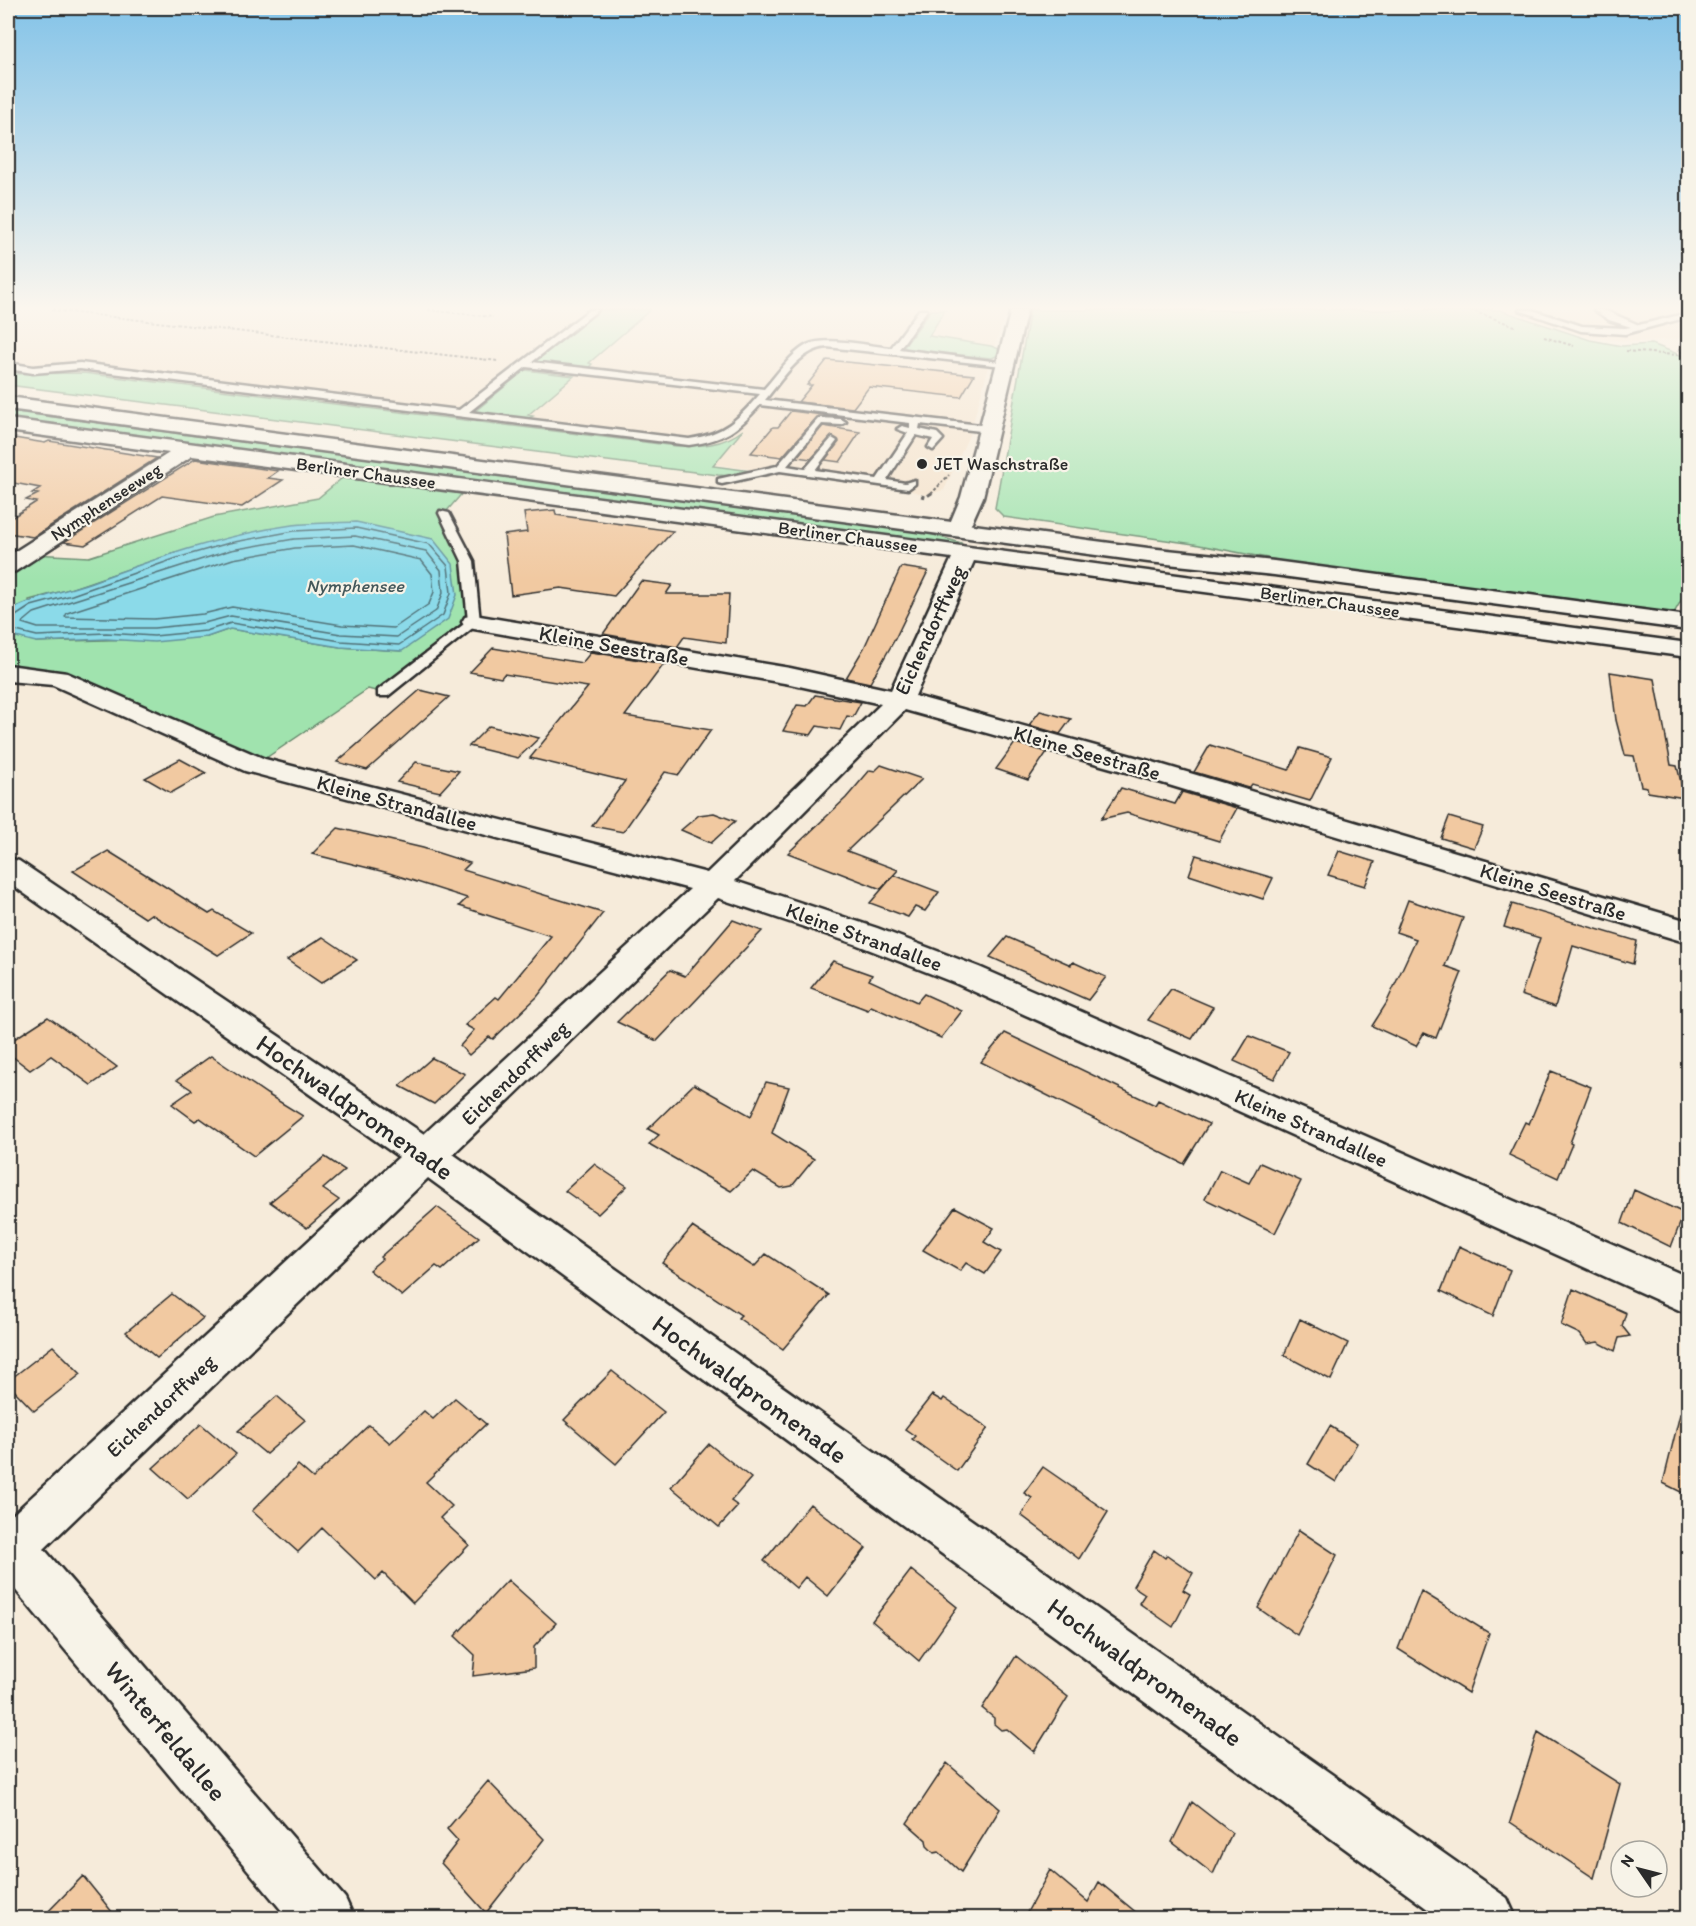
<svg xmlns="http://www.w3.org/2000/svg" width="1696" height="1926" viewBox="0 0 1696 1926" font-family="Itim,sans-serif">
<style>
.built{fill:#f4e1c9}
.green{fill:#a0e3ae;stroke:#66876c;stroke-width:1.5;fill-rule:evenodd}
.water{fill:#8bdae9;stroke:#65949d;stroke-width:1.5}
.lines{fill:none;stroke-linecap:round;stroke-linejoin:round}
.shore{stroke:#517177;stroke-width:1.5}
.building{fill:#f1c9a1;stroke:#2b2b2b;stroke-width:1.5}
.lane-casing{stroke:#2b2b2b;stroke-width:5}
.street-casing{stroke:#2b2b2b;stroke-width:5}
.primary-casing{stroke:#2b2b2b;stroke-width:5}
.path-far1{stroke:#2b2b2b;stroke-width:2;stroke-dasharray:3 2;stroke-linecap:butt}
.path{stroke:#2b2b2b;stroke-width:3;stroke-dasharray:4.5 3;stroke-linecap:butt}
.lane{fill:#f7f3e8;fill-rule:evenodd}
.street{fill:#f7f3e8;fill-rule:evenodd}
.primary{fill:#f7f3e8;fill-rule:evenodd}
.poi-dot{fill:#2b2b2b;stroke:#f7f3e8;stroke-width:2}
.labels{text-anchor:middle;stroke-width:4.5;stroke-linejoin:round;paint-order:stroke}
.far-poi-label{font-size:18px;fill:#2b2b2b;stroke:#f7f3e8;text-anchor:start}
.far-street-label{font-size:18px;fill:#2b2b2b;stroke:#f7f3e8}
.far-water-label{font-size:18px;font-style:italic;fill:#43575a;stroke:#f7f3e8}
.street-label{font-size:21px;fill:#2b2b2b;stroke:#f7f3e8}
.near-street-label{font-size:26px;fill:#2b2b2b;stroke:#f7f3e8}
</style>
<rect width="100%" height="100%" fill="#f6ebda"/>
<filter id="ink" filterUnits="userSpaceOnUse"><feTurbulence type="fractalNoise" baseFrequency=".0167" numOctaves="2"/><feDisplacementMap in="SourceGraphic" scale="12" xChannelSelector="R" yChannelSelector="G"/><feConvolveMatrix kernelMatrix="1 2 1 2 8 2 1 2 1" color-interpolation-filters="sRGB"/></filter>
<g filter="url(#ink)">
<!-- built -->
<path class="built" d="M8,310H1008L996,341L970,433L944,490L926,495L897,487L8,378Z
M1504,310H1688V335L1677,339L1636,342L1590,338Z"/>
<!-- green -->
<path class="green" d="M598,310H650L589,363L592,364L589,367L539,363L535,360Z
M931,310H945L929,336L991,346L999,349L1001,354L992,358L908,350L904,347Z
M1030,310H1500L1590,340L1622,346L1652,344L1688,358V588L1674,613L1303,565L1194,544L1004,517L995,508Z
M525,370L574,376L528,415L533,416L529,418L473,413Z
M83,373L676,446C700,446 723,446 743,430L713,466L752,471L730,476L718,475L8,385V374Z
M8,411L923,532L961,543L964,547L839,533L8,421Z
M347,474L465,490L445,513L468,561L474,622L383,693L368,689L260,762L64,676L8,669V570L33,554L89,557L214,517L318,498ZM175,553L401,651L340,647L230,629L207,637L36,642L29,600L70,589Z"/>
<!-- water -->
<path class="water" d="M356,522L433,539L453,564L457,595L448,619L402,651L340,647L230,629L207,637L154,642L106,639L36,642L8,635L11,610C35,597 62,592 89,583C155,559 221,535 292,525C313,523 335,523 356,522Z"/>
<g class="lines">
<!-- shore -->
<path class="shore" d="M355,536L426,551L441,570L443,593L436,611L397,637L341,634L231,616L204,623L154,628H38L22,623L34,613L231,550L294,539Z
M354,545L421,560L432,574L434,592L429,604L394,628L342,625L232,607L203,614L154,619L65,617L67,613L233,559L295,548Z
M8,621L31,606L72,595L177,558L229,543L294,531L356,528L429,544L448,566L451,593L443,615L399,645L341,641L231,623L206,631L154,636L106,633L37,636L8,629"/>
</g>
<!-- building -->
<path class="building" d="M827,360L974,375L961,397L869,387L853,408L798,402L812,385H807Z
M791,411L838,417H817L782,457L751,453L773,427H778Z
M823,426L860,432L840,462L825,460L839,442L832,436L811,459L797,457Z
M8,437L45,443L49,441L157,458L33,537L8,533V520L36,502L26,500L38,494L32,493L40,488L8,482Z
M195,459L278,471L268,478L283,480L242,507L162,496L85,545L64,542Z
M555,510L556,515L673,531L614,596L561,588L511,595L504,535L527,532L524,513Z
M901,567L928,571L895,639L870,683L846,678L864,648Z
M641,581L672,585L666,594H729L726,643L684,637L677,647L603,634Z
M493,648L582,663L591,652L664,664L625,716L711,730L679,775L665,772L623,832L592,826L625,781L530,758L588,687L504,674L501,678L470,672Z
M1610,672L1655,679L1671,765L1677,766L1685,798L1648,792L1647,787L1641,786L1634,756L1625,755L1616,720Z
M420,690L449,697L367,770L337,762Z
M815,695L861,702L853,717L847,716L840,730L817,726L811,735L783,731L797,705L807,706Z
M1040,711L1071,719L1060,734L1029,725Z
M489,726L539,738L518,758L469,746Z
M1015,743L1047,752L1028,780L996,769Z
M1210,745L1289,770L1300,748L1332,757L1310,801L1252,784L1249,788L1194,772Z
M180,759L206,773L171,793L145,778Z
M416,762L459,771L440,792L397,782Z
M881,765L922,779L847,851L898,870L881,889L788,853L846,798L870,770L875,771Z
M1121,788L1175,804L1182,792L1237,808L1219,841L1127,813L1101,819Z
M714,813L735,821L711,843L681,830L699,815Z
M1449,817L1483,827L1474,848L1441,838Z
M338,828L423,848L470,863L463,870L603,913L537,997L493,1039L489,1037L469,1055L460,1046L474,1030L465,1025L496,997L499,999L551,936L459,906L467,898L389,873L312,854Z
M108,851L209,914L214,911L251,933L218,955L151,914L145,918L73,871Z
M1339,851L1375,862L1365,886L1328,875Z
M1196,855L1273,878L1263,899L1189,875Z
M894,875L939,892L925,911L915,907L908,917L870,903Z
M1408,900L1463,918L1445,966L1462,972L1436,1038L1424,1033L1416,1046L1372,1026L1386,1004L1416,939L1396,932Z
M1512,904L1637,941L1633,964L1573,946L1555,1007L1521,995L1540,938L1504,927Z
M733,920L762,931L657,1041L617,1022L670,970L685,976Z
M323,937L357,960L321,983L287,960Z
M1007,937L1071,965L1073,962L1106,977L1088,1000L990,957Z
M833,961L872,975L869,980L917,1002L924,994L962,1011L941,1038L871,1006L868,1010L811,988Z
M1171,989L1213,1007L1192,1039L1148,1020Z
M48,1017L78,1038L117,1067L91,1085L51,1056L30,1070L8,1053V1043Z
M1005,1033L1155,1105L1158,1100L1209,1124L1184,1164L981,1062Z
M1249,1036L1289,1052L1274,1079L1234,1061Z
M211,1056L267,1094L303,1116L254,1156L200,1118L195,1121L172,1104L192,1090L177,1080Z
M432,1058L465,1074L434,1104L400,1086Z
M1551,1071L1591,1087L1570,1143L1572,1144L1558,1178L1509,1155L1525,1122L1529,1124Z
M766,1082L789,1087L772,1133L814,1159L792,1186L781,1188L753,1171L731,1191L649,1144L659,1135L648,1129L694,1084L751,1116Z
M325,1157L345,1170L323,1189L339,1200L307,1228L270,1202Z
M1260,1163L1301,1181L1275,1233L1205,1199L1220,1170L1249,1183Z
M594,1164L627,1186L598,1214L565,1191Z
M1634,1190L1684,1213L1671,1247L1622,1223Z
M437,1207L479,1237L442,1270L436,1266L402,1296L369,1270L382,1259L380,1257Z
M955,1207L994,1228L984,1242L1001,1252L985,1274L966,1263L960,1271L923,1250Z
M692,1227L754,1267L766,1254L829,1295L783,1349L738,1318L741,1315L662,1263Z
M1459,1246L1510,1270L1493,1316L1441,1291Z
M1573,1289L1626,1313L1622,1326L1630,1336L1619,1338L1615,1351L1598,1342L1587,1344L1580,1334L1561,1325Z
M172,1294L203,1318L157,1358L126,1332Z
M1300,1319L1348,1343L1331,1380L1284,1355Z
M53,1346L81,1374L34,1411L8,1384V1381Z
M612,1371L664,1412L616,1464L564,1420Z
M932,1395L942,1401L944,1398L988,1428L957,1471L912,1439L915,1436L905,1429Z
M277,1396L305,1420L266,1454L238,1431Z
M455,1398L486,1424L426,1482L452,1506L440,1518L469,1545L413,1603L383,1573L376,1580L322,1528L298,1552L252,1511L298,1465L313,1478L369,1425L390,1443L424,1411L433,1419Z
M1680,1414L1689,1415V1496L1663,1483Z
M201,1424L236,1454L188,1499L153,1468Z
M1330,1426L1357,1443L1336,1482L1308,1464Z
M709,1444L751,1478L731,1501L738,1506L719,1527L671,1487Z
M1043,1467L1108,1512L1079,1559L1021,1515L1032,1498L1024,1493Z
M810,1504L866,1548L828,1596L805,1577L796,1588L764,1561Z
M1299,1530L1337,1555L1297,1635L1258,1608Z
M1154,1550L1165,1558L1167,1555L1193,1573L1183,1590L1190,1594L1173,1627L1139,1603L1145,1594L1133,1586Z
M911,1570L957,1607L919,1661L872,1621Z
M508,1580L556,1623L534,1647V1668L473,1676L475,1655L455,1636Z
M1421,1591L1489,1633L1468,1693L1398,1649Z
M1016,1656L1068,1697L1034,1752L1007,1729L1001,1730L994,1724V1718L982,1708Z
M1538,1732L1620,1784L1594,1878L1510,1822Z
M947,1763L1000,1809L961,1872L939,1852L934,1853L927,1846L926,1840L907,1823Z
M488,1781L544,1839L486,1913L441,1863L458,1841L447,1829Z
M1192,1802L1232,1833L1213,1874L1172,1842Z
M1050,1870L1088,1902L1099,1882L1143,1918H1024Z
M83,1876L117,1918H42Z"/>
<g class="lines">
<!-- lane casing -->
<g class="lane-casing">
<path id="lane" d="M589,310H598L532,362L764,389C777,375 790,354 807,345C825,336 870,346 891,348L919,310H927L899,349L1007,363L1003,366L827,347C799,350 782,380 765,400L989,426L994,429L989,432L920,424L919,429L937,433L943,439L933,450L928,447L933,439L916,435L887,480L905,483L915,480V484L908,489L780,471L722,484L718,483V479L777,466L819,418L841,419L846,422L841,425L822,424L787,466L805,469L832,438L837,441L815,470L877,479L908,433L897,429L902,426L910,428V423L760,405C737,431 724,440 689,445L80,369L33,373L8,369V363L33,367L80,363L459,410ZM526,367L760,394C737,420 725,434 689,439L469,412Z
M1519,310H1532L1582,326L1625,328L1631,327L1609,320L1594,310H1604L1639,325L1688,313V317L1625,334L1581,331Z
M440,511L449,513L474,561L480,622L388,696H378V690L468,621L462,561L439,513Z"/>
</g>
<!-- street casing -->
<g class="street-casing">
<path id="street" d="M1011,310H1027L983,497L967,533H951L948,528L961,497Z
M8,419L1688,643V657L974,561L915,696L1146,760L1688,921V943L1126,772L905,710L735,881L877,928L979,967L1688,1277V1314L955,983L855,944L718,898L453,1154L1507,1898L1516,1918H1440L428,1178L44,1549L345,1898L354,1918H288L8,1581V1519L399,1157L8,882V858L19,861L424,1134L690,889L245,771L53,685L8,681V665L67,673L265,759L707,873L881,704L790,684L474,629L465,627L462,622L465,617L474,615L790,668L891,690L952,558L192,456L16,571L8,573V556L169,453L8,431Z"/>
</g>
<!-- primary casing -->
<g class="primary-casing">
<path id="primary" d="M8,397L1148,548L1274,561L1688,616V630L1274,575L1148,562L8,409Z"/>
</g>
<!-- path-far1 -->
<path class="path-far1" d="M52,310L498,361
M428,310L493,317
M1470,310L1515,326
M1544,337L1574,346
M1688,337L1682,339L1679,350L1688,356
M1626,351L1688,356
M931,494L949,475"/>
<!-- path -->
<path class="path" d="M921,496L926,497L933,492"/>
<!-- lane -->
<use href="#lane" class="lane"/>
<!-- street -->
<use href="#street" class="street"/>
<!-- primary -->
<use href="#primary" class="primary"/>
</g>
</g>
<!-- sky -->
<linearGradient id="sky" x2="0" y2="1"><stop stop-color="#83c3e8"/><stop offset="0.53" stop-color="#fbf6ee"/><stop offset="1" stop-color="#fbf6ee" stop-opacity="0"/></linearGradient>
<rect width="1696" height="580" fill="url(#sky)"/>
<!-- markers -->
<circle class="poi-dot" cx="922" cy="464" r="6"/>
<g class="labels">
<!-- far-poi labels -->
<g class="far-poi-label">
<text x="934" y="470">JET Waschstraße</text>
</g>
<!-- far-street labels -->
<g class="far-street-label">
<text transform="translate(366 473) rotate(8)" y="6">Berliner Chaussee</text>
<text transform="translate(106 502) rotate(-33)" y="6">Nymphenseeweg</text>
<text transform="translate(848 537) rotate(8)" y="6">Berliner Chaussee</text>
<text transform="translate(1330 602) rotate(8)" y="6">Berliner Chaussee</text>
</g>
<!-- far-water labels -->
<g class="far-water-label">
<text x="355" y="592">Nymphensee</text>
</g>
<!-- street labels -->
<g class="street-label">
<text transform="translate(930 630) rotate(-65)" y="7">Eichendorffweg</text>
<text transform="translate(614 646) rotate(10)" y="7">Kleine Seestraße</text>
<text transform="translate(1087 753) rotate(16)" y="7">Kleine Seestraße</text>
<text transform="translate(397 803) rotate(15)" y="7">Kleine Strandallee</text>
<text transform="translate(1553 892) rotate(17)" y="7">Kleine Seestraße</text>
<text transform="translate(864 937) rotate(20)" y="7">Kleine Strandallee</text>
<text transform="translate(515 1073) rotate(-44)" y="7">Eichendorffweg</text>
<text transform="translate(1311 1128) rotate(24)" y="7">Kleine Strandallee</text>
<text transform="translate(161 1406) rotate(-43)" y="7">Eichendorffweg</text>
</g>
<!-- near-street labels -->
<g class="near-street-label">
<text transform="translate(355 1107) rotate(35)" y="9">Hochwaldpromenade</text>
<text transform="translate(750 1389) rotate(36)" y="9">Hochwaldpromenade</text>
<text transform="translate(1145 1672) rotate(36)" y="9">Hochwaldpromenade</text>
<text transform="translate(166 1731) rotate(50)" y="9">Winterfeldallee</text>
</g>
</g>
<!-- margin -->
<rect width="1696" height="1926" fill="none" stroke="#f7f3e8" stroke-width="30"/>
<rect x="15" y="15" width="1666" height="1896" fill="none" stroke="#2b2b2b" stroke-width="2" filter="url(#ink)"/>
<!-- north arrow -->
<g transform="translate(1639 1869) rotate(305)"><circle r="28" fill="#f7f3e8" stroke="#a5a39c" stroke-width="1.5"/>
<path d="M0-4.5L10 22L0 15L-10 22Z" fill="#2b2b2b"/>
<text y="-9" font-size="16" font-weight="bold" text-anchor="middle" fill="#2b2b2b">N</text>
</g>
</svg>
